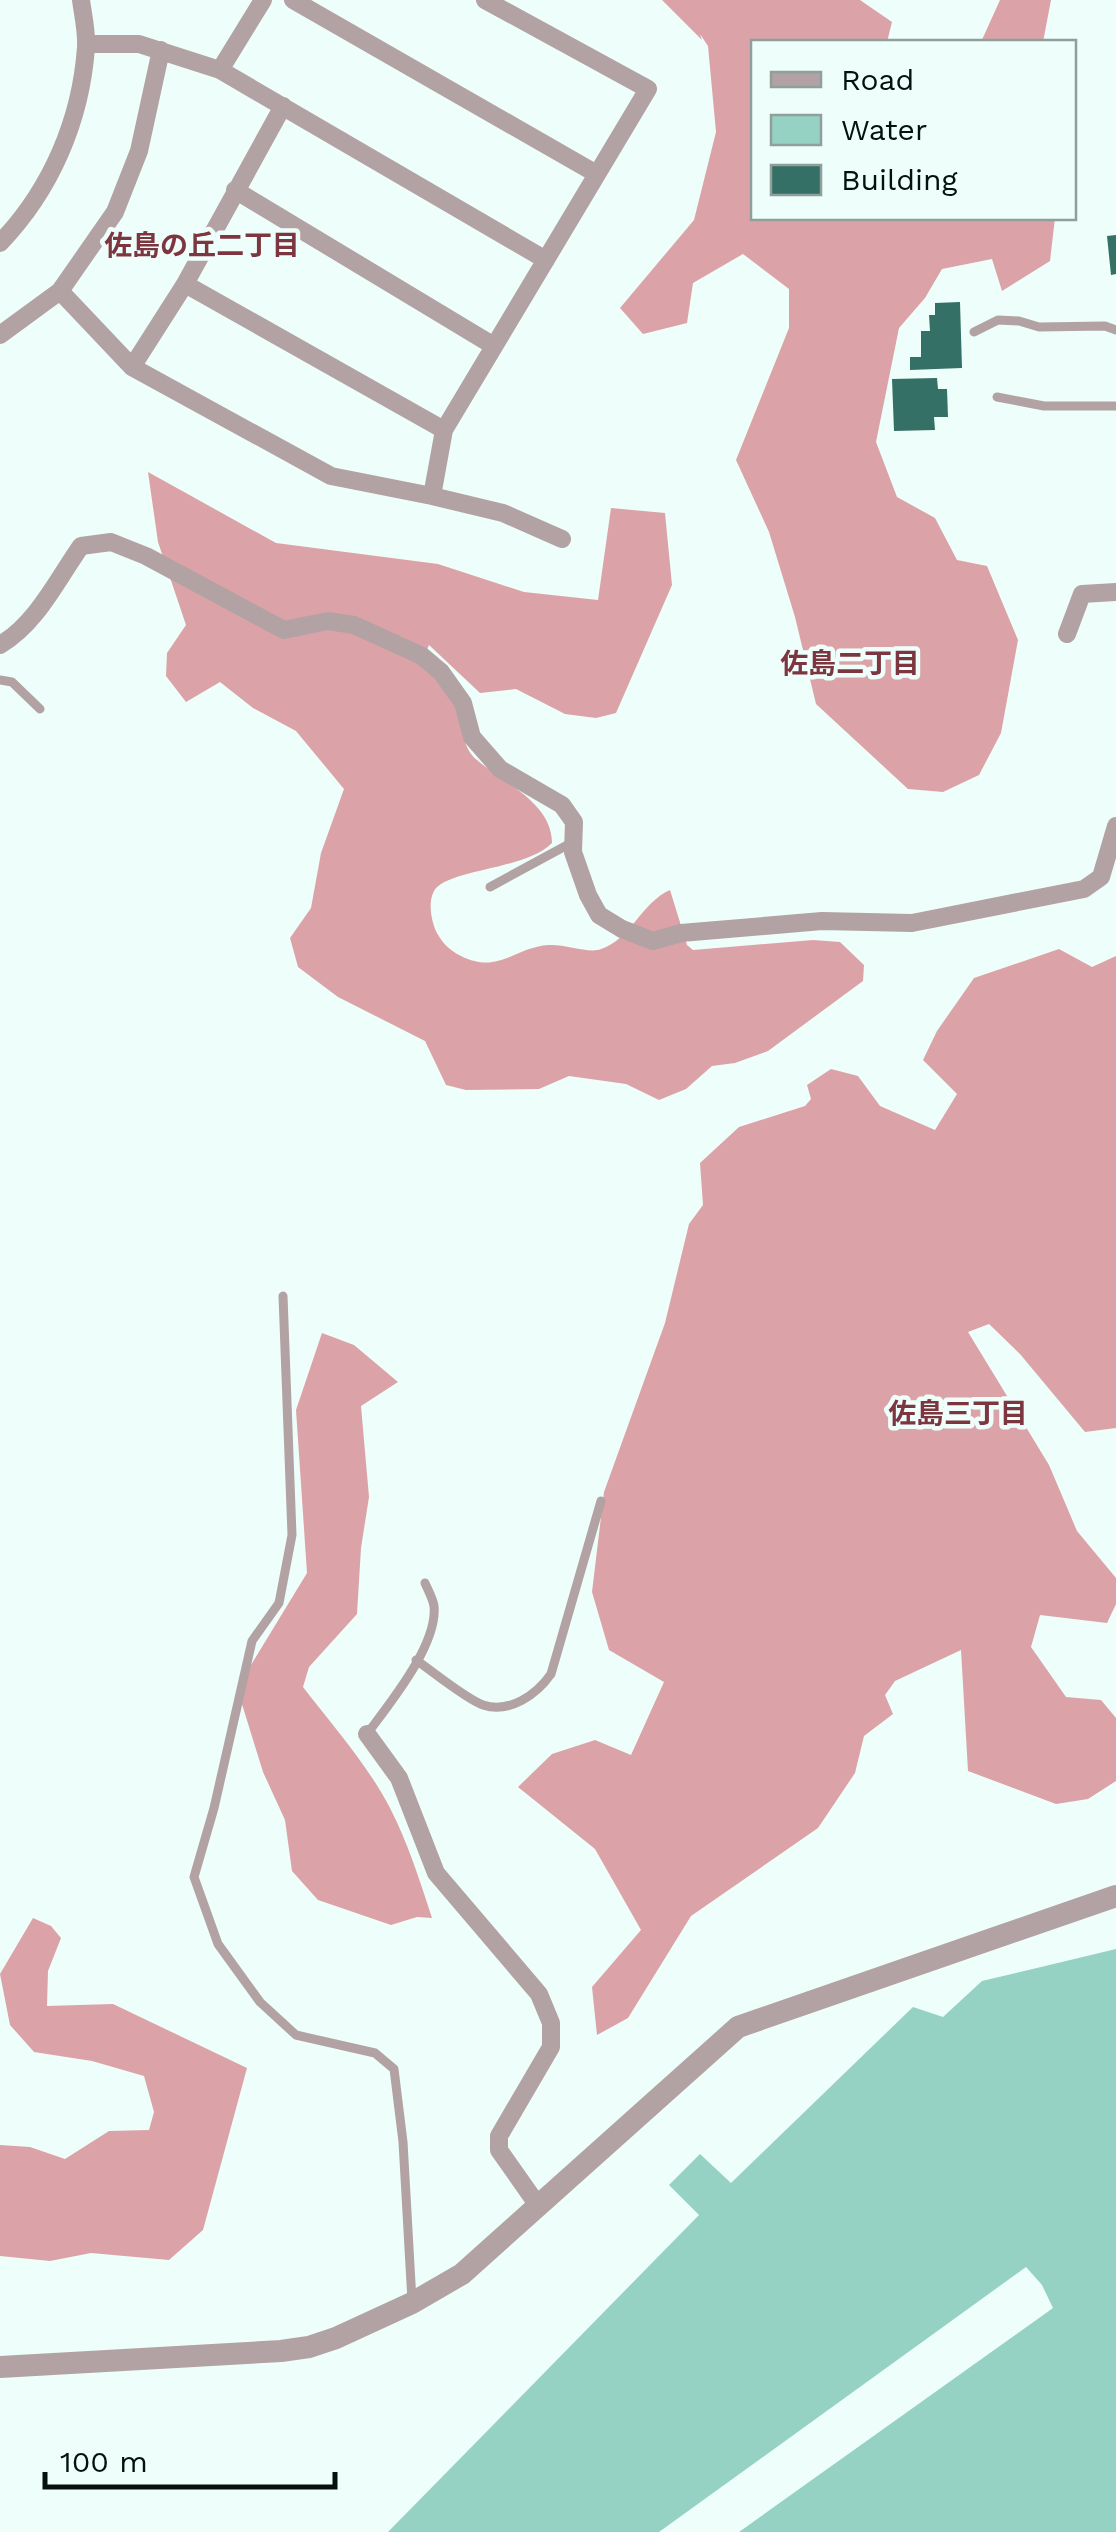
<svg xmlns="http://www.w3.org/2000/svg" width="1116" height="2532" viewBox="0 0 1116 2532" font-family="'Work Sans','Noto Sans JP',sans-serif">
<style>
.forest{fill:#dba3a7}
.water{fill:#95d2c4}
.pier{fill:#eefefa}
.building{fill:#347065}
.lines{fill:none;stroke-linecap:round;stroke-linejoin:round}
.service{stroke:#b2a2a3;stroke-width:9}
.minor{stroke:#b2a2a3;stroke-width:18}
.tertiary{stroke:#b2a2a3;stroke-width:22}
.labels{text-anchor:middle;stroke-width:9;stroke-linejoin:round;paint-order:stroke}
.neighbourhood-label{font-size:28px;font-weight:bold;fill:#7d363f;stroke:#eefefa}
</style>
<rect width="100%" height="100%" fill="#eefefa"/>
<!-- forest -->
<path class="forest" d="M662,0H860L892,22L887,42H754V218H1055L1050,261L1002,291L992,259L942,269L925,298L899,328L876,442L897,497L935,518L957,560L987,566L1018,640L1001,733L979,775L943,792L908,789L816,704L795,617L769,532L736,460L789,328V289L743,254L693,283L687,323L643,334L620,308L694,220L716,132L708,46L700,34L702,40Z
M1000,0H1051L1043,42H981Z
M148,472L276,543L438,564L524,592L598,600L611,508L665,513L672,585L616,713L596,718L565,714L516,689L480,693L429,645L424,657C435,674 450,692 457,710C463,727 462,748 477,760C503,783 552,802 552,843C526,870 447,869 434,891C428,902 431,918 435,929C441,942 449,950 461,956C499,975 514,947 549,945C566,944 589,954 601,949C630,940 642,902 670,890L687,945L693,950L813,940L840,942L864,965L863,981L768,1051L735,1063L712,1066L686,1089L659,1100L626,1084L569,1076L539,1089L466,1090L446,1085L425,1041L338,997L298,967L290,938L311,908L321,853L344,789L296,731L253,708L220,682L186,702L166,676L167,653L186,625L158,542Z
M1059,949L1092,967L1116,956V1428L1085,1432L1020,1354L989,1324L968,1332L1049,1465L1077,1531L1116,1578V1604L1107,1623L1040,1615L1031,1647L1066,1697L1101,1700L1116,1718V1781L1088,1799L1056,1804L968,1771L961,1650L895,1681L885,1695L893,1714L864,1736L855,1773L818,1828L691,1916L628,2018L597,2035L592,1987L641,1930L595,1849L518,1787L552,1754L595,1740L631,1755L664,1682L609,1650L592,1592L604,1492L665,1323L689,1224L703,1205L700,1163L739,1127L805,1106L811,1099L807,1085L831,1069L858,1076L880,1106L935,1130L957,1094L923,1060L937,1031L974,978Z
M322,1333L354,1345L398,1382L361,1406L369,1497L361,1548L357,1614L309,1667L303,1687C333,1726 367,1764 390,1808C408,1843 420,1881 432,1918L417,1917L391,1925L318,1900L292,1871L285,1820L263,1772L237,1688L307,1573L296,1410Z
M33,1918L51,1926L61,1938L48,1971L47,2006L113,2004L247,2068L203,2230L169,2260L91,2253L50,2261L0,2256V2145L30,2147L65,2159L109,2131L149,2130L154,2112L144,2076L92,2061L34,2052L10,2025L0,1974Z"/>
<!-- water -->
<path class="water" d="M1116,1949V2532H388L699,2215L669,2185L700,2154L731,2183L913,2007L943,2017L982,1981Z"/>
<!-- pier -->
<path class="pier" d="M1026,2267L1042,2285L1053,2308L739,2532H659Z"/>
<!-- building -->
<path class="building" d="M1116,235V274L1111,275L1107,236Z
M960,302L962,368L910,370V357H921V331H930L929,315H935V303Z
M937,378L938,389H947L948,417H934L935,430L894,431L892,379Z"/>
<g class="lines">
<!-- service -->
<path class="service" d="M974,332L998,320L1019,321L1039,327L1105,326L1116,330
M997,397L1044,406H1116
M0,680L12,682L40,709
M490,887L571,843
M283,1296L292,1535L279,1603L252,1641L214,1808L194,1877L218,1944L260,2002L296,2035L375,2053L394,2069L403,2142L412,2301
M416,1660C432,1671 466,1699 483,1705C510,1714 537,1694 551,1674L601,1501
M367,1734C389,1704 438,1645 434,1606C433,1599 428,1590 425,1583"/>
<!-- minor -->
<path class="minor" d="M293,0L595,173
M86,44H139L220,70L546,260
M220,70L263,0
M235,190L494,346
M0,243C51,190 81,120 86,47C87,32 83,15 81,0
M185,284L444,430
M60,291L132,367L331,476L432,496L444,430L648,89L485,0
M0,335L60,291L115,212L139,151L161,50
M132,367L185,284L283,106
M432,496L503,513L562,539
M1067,634L1082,594L1116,592
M0,645C37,623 57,580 81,546L111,542L146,556L284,630L328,621L354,625L422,656L441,672L463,703L472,737L500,769L562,805L574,822L573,852L588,895L599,915L622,929L653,941L681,933L822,921L912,923L1084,889L1101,877L1116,826
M367,1734L399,1778L436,1873L539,1994L551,2023V2047L499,2136V2150L539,2207"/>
<!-- tertiary -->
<path class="tertiary" d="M0,2367L281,2351L309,2347L336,2338L412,2303L462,2274L738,2027L1116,1896"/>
</g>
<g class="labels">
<!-- neighbourhood labels -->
<g class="neighbourhood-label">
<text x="202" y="255">佐島の丘二丁目</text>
<text x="850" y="673">佐島二丁目</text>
<text x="958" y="1423">佐島三丁目</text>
</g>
</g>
<!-- legend -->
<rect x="751" y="40" width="325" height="180" fill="#eefefa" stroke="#909f9c" stroke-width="2.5"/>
<rect x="771" y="72" width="50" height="15" fill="#b2a2a3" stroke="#909f9c" stroke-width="2.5"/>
<text x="841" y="90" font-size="30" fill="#04110e">Road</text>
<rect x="771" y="115" width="50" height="30" fill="#95d2c4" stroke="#909f9c" stroke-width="2.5"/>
<text x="841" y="140" font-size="30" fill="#04110e">Water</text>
<rect x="771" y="165" width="50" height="30" fill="#347065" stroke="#909f9c" stroke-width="2.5"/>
<text x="841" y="190" font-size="30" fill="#04110e">Building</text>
<!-- scale -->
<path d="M45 2472v15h290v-15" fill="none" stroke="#04110e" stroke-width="5"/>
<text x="60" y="2472" font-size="30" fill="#04110e" stroke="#eefefa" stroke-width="8" paint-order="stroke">100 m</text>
</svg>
